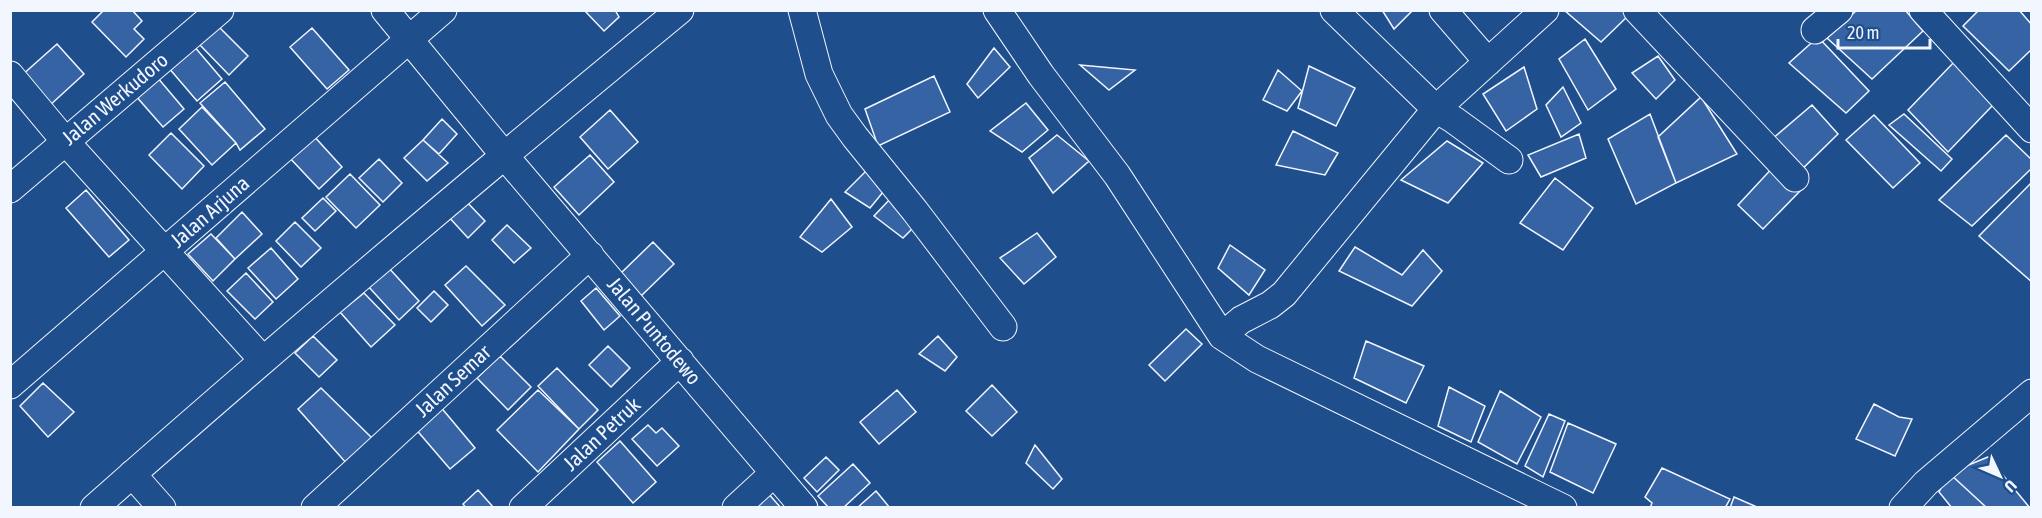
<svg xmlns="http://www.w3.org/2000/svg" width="2042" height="518" viewBox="0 0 2042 518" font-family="'Asap Condensed',sans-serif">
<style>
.building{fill:#3563a3;stroke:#f2f6ff;stroke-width:1.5}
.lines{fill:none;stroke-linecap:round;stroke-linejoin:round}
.minor-casing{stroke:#f2f6ff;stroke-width:29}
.minor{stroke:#1f4e8c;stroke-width:27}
.labels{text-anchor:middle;stroke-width:4.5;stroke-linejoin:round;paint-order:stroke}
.street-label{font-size:21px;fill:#f2f6ff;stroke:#1f4e8c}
</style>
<rect width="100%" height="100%" fill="#1f4e8c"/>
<!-- building -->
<path class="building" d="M104,10H132L142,21L134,29L144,39L126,57L92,22Z
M584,10H615L619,17L604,31Z
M1382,10H1413L1394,29Z
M1564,10H1625L1629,15L1601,42Z
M1857,10H1905L1923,31L1872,79L1827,38Z
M1979,10H2019L2032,25V49L2009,71L1963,26Z
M219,27L248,56L229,75L200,45Z
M312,28L349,70L327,89L290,47Z
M1818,37L1869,91L1846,113L1789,63Z
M1585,39L1616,89L1588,110L1559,59Z
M57,44L84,74L48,107L21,76Z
M193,45L222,79L197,101L168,67Z
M994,48L1010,67L978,98L967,84Z
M1658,56L1675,80L1656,99L1632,73Z
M1955,61L1993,105L1948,152L1908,110Z
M1080,65L1135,70L1109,90Z
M1309,66L1355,88L1336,126L1298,108Z
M1524,67L1537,109L1506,131L1483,94Z
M1278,70L1302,91L1287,111L1263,100Z
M934,76L950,112L878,146L865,109Z
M157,77L184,109L163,127L135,95Z
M225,82L265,129L240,150L236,143L200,103Z
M1563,87L1581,123L1561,137L1546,105Z
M1701,97L1737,154L1676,183L1658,137Z
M1026,103L1048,130L1022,152L990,131Z
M1812,105L1838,134L1796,175L1771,140Z
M202,107L236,143L212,165L179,129Z
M610,110L638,142L608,169L580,137Z
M1650,114L1676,183L1636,204L1608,139Z
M1904,114L1952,159L1941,171L1889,125Z
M1874,115L1920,163L1893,188L1846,140Z
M442,119L457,134L439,154L423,140Z
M1293,131L1338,153L1325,175L1276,165Z
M171,133L204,166L182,189L149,155Z
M312,134L342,167L319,189L288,156Z
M1579,134L1586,158L1541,177L1528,155Z
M1057,135L1089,161L1053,193L1029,158Z
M2006,135L2032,160V168L1972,226L1939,200Z
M423,140L448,163L427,181L404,158Z
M1447,141L1483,163L1448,203L1401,180Z
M590,155L614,182L579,215L554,187Z
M379,159L402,183L383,202L359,178Z
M1776,164L1800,191L1763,229L1738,205Z
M871,166L888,186L870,208L845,192Z
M350,174L380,205L356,228L326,197Z
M1555,178L1593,208L1563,250L1520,223Z
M2032,182V282L1979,236Z
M86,190L129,240L109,257L66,208Z
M323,198L336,211L315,231L302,218Z
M891,198L916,225L903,238L874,216Z
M464,199L485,221L468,238L447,215Z
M831,199L852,227L822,252L800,237Z
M242,212L262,234L235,259L216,238Z
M295,222L321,248L301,267L276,241Z
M507,225L531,248L514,263L492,240Z
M1037,233L1056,257L1024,284L1000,258Z
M211,234L235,259L213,281L188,254Z
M653,242L674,264L641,296L620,274Z
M1230,245L1265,270L1249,295L1218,268Z
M1355,247L1402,275L1423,250L1442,271L1412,306L1339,271Z
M271,248L298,279L276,299L248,268Z
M387,266L419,301L399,320L367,285Z
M466,266L505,305L482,326L445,285Z
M246,273L273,302L255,319L227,291Z
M596,288L620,316L604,330L581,301Z
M434,291L448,305L431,322L417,308Z
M364,293L395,325L371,347L340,312Z
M1186,329L1202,344L1165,381L1149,365Z
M313,336L337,360L319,377L295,353Z
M938,336L957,357L945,371L919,354Z
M1366,341L1424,366L1406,403L1354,378Z
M608,346L630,368L611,387L589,365Z
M500,356L531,387L508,410L477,378Z
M557,368L598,410L579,429L538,386Z
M43,383L74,412L48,437L20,406Z
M992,385L1017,412L992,436L966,411Z
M1449,387L1485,406L1471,442L1438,426Z
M321,388L373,439L348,465L298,409Z
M538,390L579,429L538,472L497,430Z
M897,390L916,412L879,444L860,422Z
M1500,391L1541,417L1517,464L1478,442Z
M1874,404L1899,417L1912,419L1895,456L1856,439Z
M439,405L475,448L450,469L414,427Z
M1549,414L1565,421L1543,477L1525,466Z
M1568,423L1616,444L1593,493L1550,472Z
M648,425L656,433L662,428L679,446L657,466L632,439Z
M620,441L656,482L633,503L597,462Z
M1035,445L1062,479L1053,489L1026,463Z
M826,457L839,470L817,492L804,478Z
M1988,457L2030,508H1987L1949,473Z
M853,464L870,483L843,508H829L818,496Z
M1662,468L1730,499L1725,508H1650L1652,503L1645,497Z
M1949,473L1987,508H1952L1939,492Z
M478,490L494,508H466L463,504Z
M876,491L890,508H857Z
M767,492L781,508H749Z
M1734,497L1757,507V508H1730Z"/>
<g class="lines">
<!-- minor casing -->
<g class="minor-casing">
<path id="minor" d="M385,10L504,155L804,508
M802,10L819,74L839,115L855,137L915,211L1003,327
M997,10L1041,75L1117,175L1222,336L1257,359L1563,508
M1334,10L1436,109L1454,120L1509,160
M1443,10L1488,62
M1637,10L1795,178
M1923,10L2032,129
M1815,30L1839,10
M10,75L65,141L262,359
M10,189L220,10
M1222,336L1241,320L1270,305L1284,294L1436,109L1545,10
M10,385L443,10
M132,474L162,508
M94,508C286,338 482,173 680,10
M315,508L590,255
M523,508L680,361
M736,508L774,473
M1903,508L1926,483L2032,393"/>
</g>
<!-- minor -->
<use href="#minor" class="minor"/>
</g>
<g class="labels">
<!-- street labels -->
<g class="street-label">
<text transform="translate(115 99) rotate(-40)" y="7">Jalan Werkudoro</text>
<text transform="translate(210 212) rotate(-41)" y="7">Jalan Arjuna</text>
<text transform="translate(654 331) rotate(50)" y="7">Jalan Puntodewo</text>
<text transform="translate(453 381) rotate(-43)" y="7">Jalan Semar</text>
<text transform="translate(602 434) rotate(-43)" y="7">Jalan Petruk</text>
</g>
</g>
<!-- border -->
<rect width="2042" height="518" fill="none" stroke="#f2f6ff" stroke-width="24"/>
<!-- north arrow -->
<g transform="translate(2000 476) rotate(134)" stroke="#1f4e8c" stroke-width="4.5" paint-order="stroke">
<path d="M0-4.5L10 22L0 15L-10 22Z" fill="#f2f6ff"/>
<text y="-9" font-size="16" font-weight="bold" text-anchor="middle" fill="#f2f6ff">U</text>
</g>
<!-- scale -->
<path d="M1838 39v9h92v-9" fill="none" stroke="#f2f6ff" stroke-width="3"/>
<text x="1847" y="39" font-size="18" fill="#f2f6ff" stroke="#1f4e8c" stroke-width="4.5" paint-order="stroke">20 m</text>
</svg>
